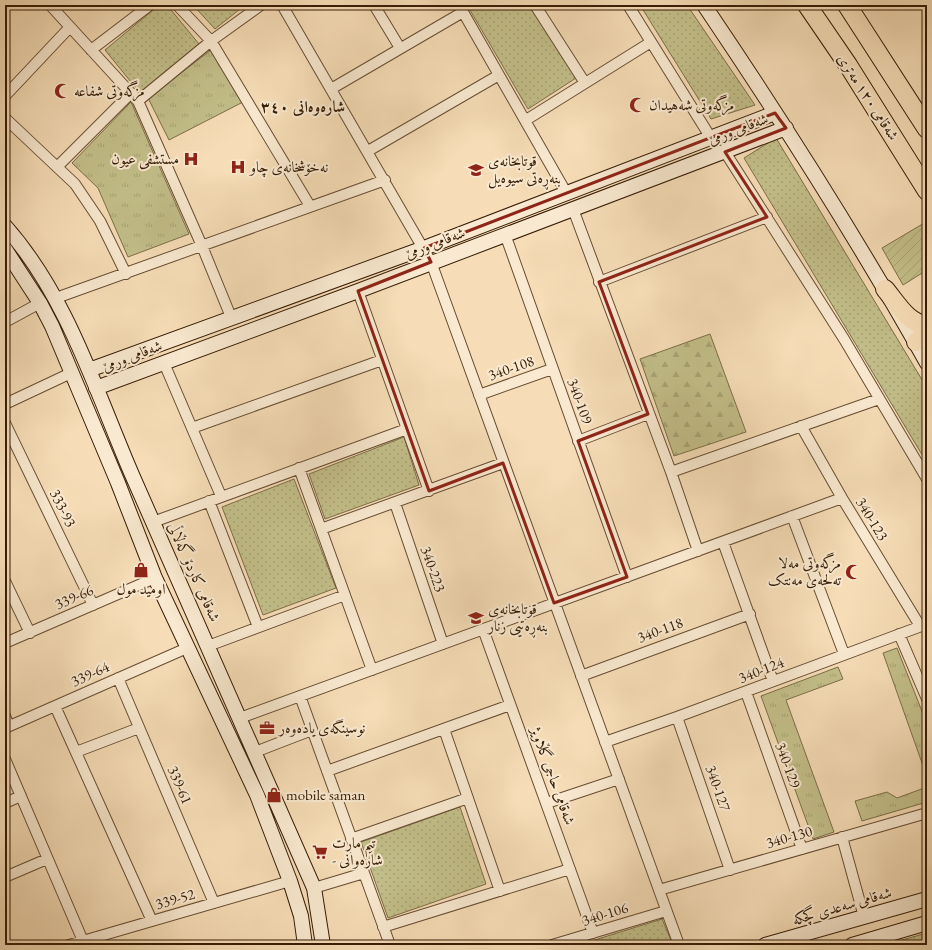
<svg xmlns="http://www.w3.org/2000/svg" width="932" height="950" viewBox="0 0 932 950" font-family="'EB Garamond',Amiri,serif">
<style>
.grass{fill:url(#grass-tufts);stroke:#7d6e48}
.forest{fill:url(#forest-firs);stroke:#7d6e48}
.park{fill:url(#park-dots);stroke:#7d6e48}
.garden{fill:url(#garden-furrows);stroke:#7d6e48}
.lines{fill:none;stroke-linecap:round;stroke-linejoin:round}
.street-casing{stroke:#674d32;stroke-width:12}
.secondary-casing{stroke:#371d06;stroke-width:16}
.highway-casing{stroke:#371d06;stroke-width:20}
.street{stroke:#f9e9d0;stroke-width:10}
.secondary{stroke:#f9e9d0;stroke-width:14}
.highway{stroke:#f6ddb7;stroke-width:18}
.marked{fill:none;stroke:#8f2418;stroke-width:3;stroke-linejoin:round}
.labels{text-anchor:middle;stroke-width:4;stroke-linejoin:round;paint-order:stroke}
.poi-label{font-size:15px;fill:#371d06;stroke:#f9e9d0;text-anchor:start}
.street-label{font-size:15px;fill:#371d06;stroke:#f9e9d0}
.neighbourhood-label{font-size:16px;font-weight:bold;fill:#371d06;stroke:#f9e9d0}
</style>
<defs>
<pattern id="grass-tufts" width="24" height="20" patternUnits="userSpaceOnUse"><rect width="24" height="20" fill="#c3bf8a"/><path d="M3 7l-1-3M5 7V3M7 7l1-3M15 17l-1-3M17 17v-4M19 17l1-3" fill="none" stroke="#a8a476"/></pattern>
<pattern id="forest-firs" width="22" height="20" patternUnits="userSpaceOnUse"><rect width="22" height="20" fill="#c3bf8a"/><path d="M5 1l3.5 6h-7zM16 11l3.5 6h-7z" fill="#a8a476"/></pattern>
<pattern id="park-dots" width="8" height="8" patternUnits="userSpaceOnUse"><rect width="8" height="8" fill="#c3bf8a"/><path d="M2 2h.1M6 6h.1" fill="none" stroke="#a8a476" stroke-width="1.8" stroke-linecap="round"/></pattern>
<pattern id="garden-furrows" width="10" height="10" patternUnits="userSpaceOnUse"><rect width="10" height="10" fill="#c3bf8a"/><path d="M-1 1l2-2M0 10L10 0M9 11l2-2" fill="none" stroke="#a8a476"/></pattern>
</defs>
<rect width="100%" height="100%" fill="#f6ddb7"/>
<filter id="stains"><feTurbulence type="fractalNoise" baseFrequency=".005" numOctaves="4"/><feColorMatrix values="0 0 0 0 .2 0 0 0 0 .09 0 0 0 0 .02 0 0 0 .5 -.17"/></filter>
<radialGradient id="worn" r=".72"><stop offset=".6" stop-color="#630" stop-opacity="0"/><stop offset="1" stop-color="#630" stop-opacity=".3"/></radialGradient>
<!-- grass -->
<path class="grass" d="M211,50L243,102L169,140L148,98Z
M131,102L189,234L128,257L98,188L72,163Z
M897,648L927,724V777L883,653Z
M838,667L843,679L786,700L834,832L813,839L761,696Z
M927,787V802L862,821L855,801L887,792L897,798Z"/>
<!-- forest -->
<path class="forest" d="M710,334L746,432L674,456L640,359Z"/>
<!-- park -->
<path class="park" d="M159,5H167L199,44L140,93L105,50Z
M193,5H245L215,29Z
M467,5H530L576,78L528,109Z
M640,5H687L755,105L711,119Z
M776,138L927,388V463L744,158Z
M404,437L419,485L325,519L309,474Z
M294,479L336,588L263,615L222,507Z
M460,807L486,884L388,918L361,842Z
M662,919L673,945H579L585,943Z
M927,933V945H884Z"/>
<!-- garden -->
<path class="garden" d="M926,222L927,270L903,285L882,248Z"/>
<g class="lines">
<!-- street casing -->
<g class="street-casing">
<path id="street" d="M50,5L138,101L202,246L231,317
M177,5L211,41L310,206
M282,5L431,262L679,945
M374,5L400,48
M459,5L567,194
M535,5L585,83
M628,5L711,138
M91,50L150,5
M331,89L463,12
M5,96L70,27
M138,101L211,41L261,5
M5,118L75,184L100,221L126,274
M526,120L651,42
M368,151L499,75
M725,152L844,339L927,479
M57,167L131,93
M573,209L671,472L698,551
M505,234L627,577
M599,282L767,217
M358,291L429,491
M56,298L385,180
M5,322L40,303
M164,363L221,496
M479,395L552,369
M5,404L71,373
M5,423L93,605
M801,426L842,498L920,626
M192,428L382,360
M578,441L648,414
M299,468L372,670
M671,472L879,399
M209,501L258,627
M395,503L443,644
M792,516L844,654
M153,522L407,429
M321,529L503,463
M723,542L773,681
M5,581L30,633
M483,629L593,933
M899,634L927,699
M5,643L155,578
M208,646L345,595
M581,676L750,614
M118,678L214,903
M746,692L802,849
M300,696L390,945
M55,706L152,921
M5,716L9,726
M677,717L730,870
M240,718L842,498
M5,728L187,648
M444,729L500,891
M605,742L677,717L927,624
M76,752L139,728
M255,752L312,730
M5,759L83,941
M327,771L510,705
M5,803L21,796
M547,803L619,779
M842,837L864,917
M351,839L468,798
M5,877L47,859
M314,888L364,873
M659,890L927,813
M383,927L570,869
M69,945L290,881
M552,945L666,911"/>
</g>
<!-- secondary casing -->
<g class="secondary-casing">
<path id="secondary" d="M704,5C783,122 858,240 927,363
M5,226C68,297 96,392 133,477C193,615 254,751 314,888L323,945
M5,249L40,303L52,326L118,483L155,578L257,795L290,881L301,916L305,945
M89,370L424,248L775,113
M96,388L358,291L786,128
M765,945L927,899
M852,945L927,923"/>
</g>
<!-- highway casing -->
<g class="highway-casing">
<path id="highway" d="M807,5L848,65L927,191
M847,5L927,129
M885,289C897,303 908,324 927,325
M916,342L927,333"/>
</g>
<!-- street -->
<use href="#street" class="street"/>
<!-- secondary -->
<use href="#secondary" class="secondary"/>
<!-- highway -->
<use href="#highway" class="highway"/>
</g>
<!-- marked area -->
<path class="marked" d="M775,113L786,128L725,152L767,217L599,282L648,414L578,441L627,577L554,603L503,463L429,491L358,291L431,262L424,248Z"/>
<!-- icons -->
<defs>
<g id="mosque-bare" transform="scale(1.2)"><path d="M3.5-4.9A6 6 0 1 0 3.5 4.9A5 5 0 1 1 3.5-4.9Z" fill="#8f2418" stroke="#f9e9d0" stroke-width="2.5" paint-order="stroke"/></g>
<g id="hospital-bare" transform="scale(1.2)"><path d="M-5-5h3v3.5h4V-5h3V5h-3V1.5h-4V5h-3Z" fill="#8f2418" stroke="#f9e9d0" stroke-width="2.5" paint-order="stroke"/></g>
<g id="school-bare" transform="scale(1.2)"><path d="M0-5L7-2L0 1L-7-2ZM-4 1L0 2.5L4 1V4Q0 6-4 4Z" fill="#8f2418" stroke="#f9e9d0" stroke-width="2.5" paint-order="stroke"/></g>
<g id="shop-bare" transform="scale(1.2)"><path d="M-5-2.5h2.3a2.7 3.5 0 0 1 5.4 0H5L5.5 6h-11ZM-1.5-2.5h3a1.5 2.3 0 0 0-3 0Z" fill="#8f2418" stroke="#f9e9d0" stroke-width="2.5" paint-order="stroke"/></g>
<g id="office-bare" transform="scale(1.2)"><path d="M-6-3h4V-5.5h4V-3h4V5H-6ZM-1-4.5V-3h2v-1.5ZM-6 0V1H6V0Z" fill="#8f2418" stroke="#f9e9d0" stroke-width="2.5" paint-order="stroke"/></g>
<g id="supermarket-bare" transform="scale(1.2)"><path d="M-6-5.5h2.5l.6 2H6L4.5 2H-2.5L-4.4-4H-6ZM-1.5 3.2a1.3 1.3 0 1 0 .1 0ZM3 3.2a1.3 1.3 0 1 0 .1 0Z" fill="#8f2418" stroke="#f9e9d0" stroke-width="2.5" paint-order="stroke"/></g>
</defs>
<g fill-rule="evenodd">
<use href="#mosque-bare" x="62" y="91"/>
<use href="#mosque-bare" x="637" y="105"/>
<use href="#hospital-bare" x="191" y="159"/>
<use href="#hospital-bare" x="238" y="167"/>
<use href="#school-bare" x="476" y="170"/>
<use href="#shop-bare" x="141" y="570"/>
<use href="#mosque-bare" x="853" y="572"/>
<use href="#school-bare" x="476" y="618"/>
<use href="#office-bare" x="267" y="728"/>
<use href="#shop-bare" x="274" y="795"/>
<use href="#supermarket-bare" x="320" y="852"/>
</g>
<g class="labels">
<!-- poi labels -->
<g class="poi-label">
<text x="74" y="96">مزگەوتی شفاعە</text>
<text x="649" y="110">مزگەوتی شەهیدان</text>
<text x="179" y="164" text-anchor="end">مستشفى عيون</text>
<text x="488" y="166">قوتابخانەی<tspan x="488" dy="17">بنەڕەتی سیوەیل</tspan></text>
<text x="250" y="172">نەخۆشخانەی چاو</text>
<text x="841" y="568" text-anchor="end">مزگەوتی مەلا<tspan x="841" dy="17">تەلحەی مەنتک</tspan></text>
<text x="141" y="594" text-anchor="middle">اوميد مول</text>
<text x="488" y="614">قوتابخانەی<tspan x="488" dy="17">بنەڕەتیی زنار</tspan></text>
<text x="279" y="733">نوسینگەی یادەوەر</text>
<text x="286" y="800">mobile saman</text>
<text x="332" y="848">تیم مارت<tspan x="332" dy="17">- شارەوانی</tspan></text>
</g>
<!-- street labels -->
<g class="street-label">
<text transform="translate(868 97) rotate(57)" y="5">شەقامی ١٢٠ مەتری</text>
<text transform="translate(738 129) rotate(-21)" y="5">شەقامی ورمێ</text>
<text transform="translate(435 243) rotate(-21)" y="5">شەقامی ورمێ</text>
<text transform="translate(132 356) rotate(-21)" y="5">شەقامی ورمێ</text>
<text transform="translate(511 368) rotate(-19)" y="5">340-108</text>
<text transform="translate(580 401) rotate(70)" y="5">340-109</text>
<text transform="translate(63 508) rotate(64)" y="5">333-93</text>
<text transform="translate(872 519) rotate(59)" y="5">340-123</text>
<text transform="translate(433 569) rotate(71)" y="5">340-223</text>
<text transform="translate(194 572) rotate(66)" y="5">شەقامی کاردۆ گەڵاڵی</text>
<text transform="translate(74 597) rotate(-23)" y="5">339-66</text>
<text transform="translate(660 630) rotate(-20)" y="5">340-118</text>
<text transform="translate(761 670) rotate(-21)" y="5">340-124</text>
<text transform="translate(90 674) rotate(-24)" y="5">339-64</text>
<text transform="translate(788 765) rotate(70)" y="5">340-129</text>
<text transform="translate(553 776) rotate(70)" y="5">شەقامی حاجی گڵاویژ</text>
<text transform="translate(180 785) rotate(67)" y="5">339-61</text>
<text transform="translate(718 788) rotate(71)" y="5">340-127</text>
<text transform="translate(789 837) rotate(-16)" y="5">340-130</text>
<text transform="translate(175 899) rotate(-16)" y="5">339-52</text>
<text transform="translate(842 906) rotate(-16)" y="5">شەقامی سەعدی گچکە</text>
<text transform="translate(605 914) rotate(-17)" y="5">340-106</text>
</g>
<!-- neighbourhood labels -->
<g class="neighbourhood-label">
<text x="303" y="112">شارەوەانی ٣٤٠</text>
</g>
</g>
<!-- margin -->
<rect width="932" height="950" fill="none" stroke="#f6ddb7" stroke-width="20"/>
<rect x="6" y="6" width="920" height="938" fill="none" stroke="#371d06" stroke-width="2"/>
<rect x="10" y="10" width="912" height="930" fill="none" stroke="#371d06"/>
<rect width="100%" height="100%" filter="url(#stains)"/>
<rect width="100%" height="100%" fill="url(#worn)"/>
</svg>
